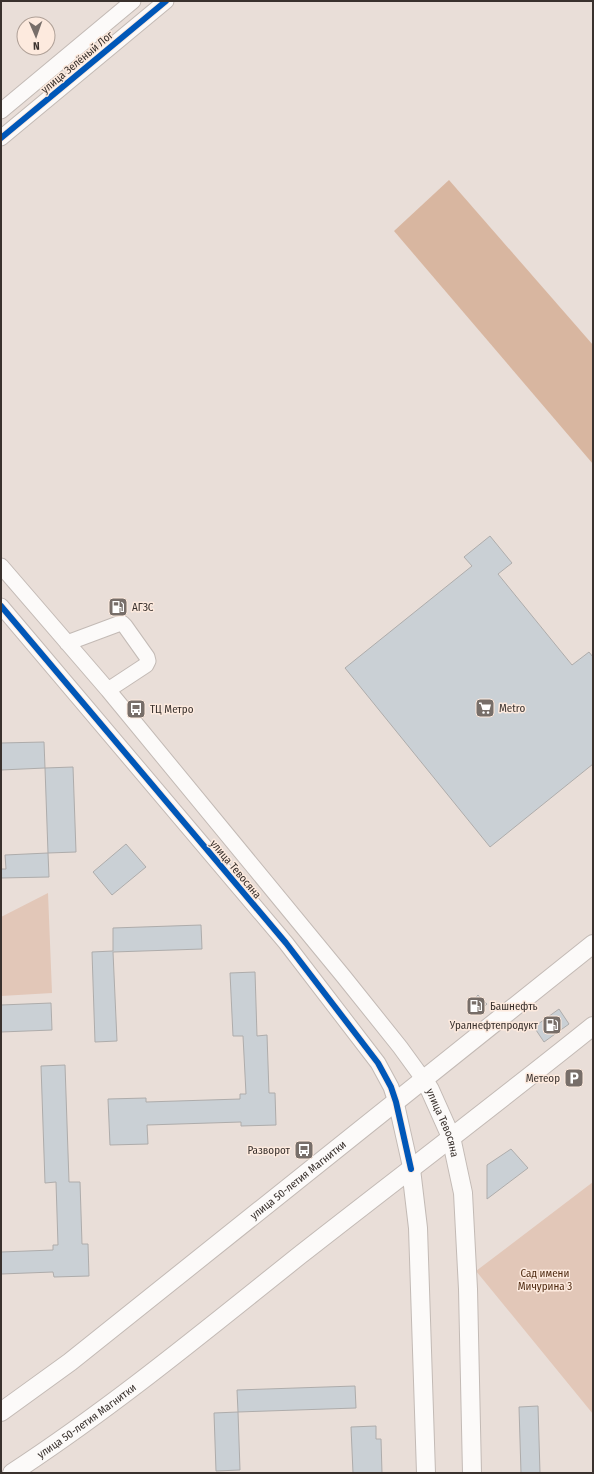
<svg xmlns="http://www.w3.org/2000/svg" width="594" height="1474" viewBox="0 0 594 1474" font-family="'Fira Sans Condensed',sans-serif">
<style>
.green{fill:#e2c7b8}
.forest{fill:#d8b6a0}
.building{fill:#cad0d5;stroke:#aeacab}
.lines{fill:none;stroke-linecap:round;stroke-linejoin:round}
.minor-casing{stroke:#c3bab5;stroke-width:17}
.major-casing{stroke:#c3bab5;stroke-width:20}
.minor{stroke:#fcfaf9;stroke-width:15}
.major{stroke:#fcfaf9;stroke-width:18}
.cycleway-casing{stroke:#fdeade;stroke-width:8}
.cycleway{stroke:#0057b8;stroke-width:6}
.labels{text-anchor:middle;stroke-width:3;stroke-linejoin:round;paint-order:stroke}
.street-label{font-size:11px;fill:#39312d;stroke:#fdeade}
.poi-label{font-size:11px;fill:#39312d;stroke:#fdeade;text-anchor:start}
.park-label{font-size:11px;fill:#502b11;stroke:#fdeade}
</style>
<rect width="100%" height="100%" fill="#e9ded8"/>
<!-- green -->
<path class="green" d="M48,893L52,993L1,996V917Z
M593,1182V1414L476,1271Z"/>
<!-- forest -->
<path class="forest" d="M449,180L593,345V464L394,231Z"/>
<!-- building -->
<path class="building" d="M490,536L512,563L498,574L572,665L589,652L593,657V764L490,847L345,668L472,566L464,557Z
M44,742L45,768L1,770V743Z
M73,767L76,852L48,853L45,768Z
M126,844L146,867L112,895L93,872Z
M48,853L49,877L1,878V869H6L5,855Z
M201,925L202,949L113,952L117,1041L95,1042L92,952L113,951V928Z
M255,972L257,1036L267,1035L269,1093H275L276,1125L241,1126V1122L147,1125L148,1144L110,1145L108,1099L146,1098V1102L240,1099V1094H246L243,1036H233L230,973Z
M478,995L487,1004L476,1015L467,1006Z
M51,1003L52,1030L1,1032V1005Z
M559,1009L569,1024L544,1042L534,1027Z
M65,1065L69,1182H80L82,1244H88L89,1276L54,1277L53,1272L1,1274V1252L53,1250V1245H58L56,1182L45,1183L41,1066Z
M511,1149L528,1168L487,1199V1165Z
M355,1386L356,1408L238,1412L237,1390Z
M538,1406L540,1473H521L519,1407Z
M238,1412L240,1470L216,1471L214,1413Z
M376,1426V1439H381L382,1473H353L351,1427Z"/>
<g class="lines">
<!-- minor casing -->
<g class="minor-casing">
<path id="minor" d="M1,111L133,1
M1,138L166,1
M1,566L108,690L344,977L400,1047L424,1080
M1,606L286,943L378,1063L391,1087L396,1102L411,1169
M67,643L118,624L122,623L125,626L147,657L148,661L146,665L108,690"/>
</g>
<!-- major casing -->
<g class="major-casing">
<g id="major">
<path id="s1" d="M424,1080L430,1090L451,1137L463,1193L468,1289L472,1473"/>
<path d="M411,1169L418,1228L426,1473"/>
<path id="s2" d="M1,1412L70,1362L593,944"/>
<path id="s3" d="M12,1473C113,1407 206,1330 300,1255C397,1179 496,1104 593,1026"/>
</g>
</g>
<!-- minor -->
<use href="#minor" class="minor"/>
<!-- major -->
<use href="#major" class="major"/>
<!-- cycleway casing -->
<g class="cycleway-casing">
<path id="cycleway" d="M1,138L166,1
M1,606L286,943L378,1063L391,1087L396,1102L411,1169"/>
</g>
<!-- cycleway -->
<use href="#cycleway" class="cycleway"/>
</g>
<!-- icons -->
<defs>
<g id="fuel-square" transform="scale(1)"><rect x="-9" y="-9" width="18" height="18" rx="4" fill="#776e69" stroke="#fdeade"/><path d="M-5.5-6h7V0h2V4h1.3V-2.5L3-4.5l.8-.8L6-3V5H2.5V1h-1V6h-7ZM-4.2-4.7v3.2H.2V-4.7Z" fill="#fff"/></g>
<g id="supermarket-square" transform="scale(1)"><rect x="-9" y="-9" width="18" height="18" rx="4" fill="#776e69" stroke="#fdeade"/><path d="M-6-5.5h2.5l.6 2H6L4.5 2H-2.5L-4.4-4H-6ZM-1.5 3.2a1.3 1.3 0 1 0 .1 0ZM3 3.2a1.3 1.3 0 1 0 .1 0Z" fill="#fff"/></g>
<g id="bus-square" transform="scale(1)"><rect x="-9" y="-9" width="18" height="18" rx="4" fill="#776e69" stroke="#fdeade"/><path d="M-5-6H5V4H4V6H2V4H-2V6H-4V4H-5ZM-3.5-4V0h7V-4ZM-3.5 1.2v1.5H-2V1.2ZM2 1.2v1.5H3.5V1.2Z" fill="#fff"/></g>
<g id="parking-square" transform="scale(1)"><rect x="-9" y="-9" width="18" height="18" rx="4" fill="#776e69" stroke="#fdeade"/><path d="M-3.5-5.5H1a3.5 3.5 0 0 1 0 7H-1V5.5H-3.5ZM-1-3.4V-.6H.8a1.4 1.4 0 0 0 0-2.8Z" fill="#fff"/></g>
</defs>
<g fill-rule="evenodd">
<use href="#fuel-square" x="118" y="607"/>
<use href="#supermarket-square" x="485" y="708"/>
<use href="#bus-square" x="136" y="709"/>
<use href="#fuel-square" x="476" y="1006"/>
<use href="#fuel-square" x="552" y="1025"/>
<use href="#parking-square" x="574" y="1078"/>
<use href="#bus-square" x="304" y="1150"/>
</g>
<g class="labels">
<!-- street labels -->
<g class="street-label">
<text transform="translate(77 62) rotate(-40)" y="4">улица Зелёный Лог</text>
<text transform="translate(236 869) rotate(50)" y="4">улица Тевосяна</text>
<text dy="4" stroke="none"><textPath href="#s1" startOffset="47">улица Тевосяна</textPath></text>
<text dy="4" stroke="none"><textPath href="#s2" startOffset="377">улица 50-летия Магнитки</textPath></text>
<text dy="4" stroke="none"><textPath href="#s3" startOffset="91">улица 50-летия Магнитки</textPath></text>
</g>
<!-- poi labels -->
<g class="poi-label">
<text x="132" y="611">АГЗС</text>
<text x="499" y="712">Metro</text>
<text x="150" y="713">ТЦ Метро</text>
<text x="490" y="1010">Башнефть</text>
<text x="538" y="1029" text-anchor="end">Уралнефтепродукт</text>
<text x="560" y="1082" text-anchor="end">Метеор</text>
<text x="290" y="1154" text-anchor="end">Разворот</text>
</g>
<!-- park labels -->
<g class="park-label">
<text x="545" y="1277">Сад имени<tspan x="545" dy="13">Мичурина 3</tspan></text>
</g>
</g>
<!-- border -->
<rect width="594" height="1474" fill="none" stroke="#39312d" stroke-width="4"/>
<!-- north arrow -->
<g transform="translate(36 36) rotate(178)"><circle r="19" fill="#fdeade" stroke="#afa097"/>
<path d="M0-3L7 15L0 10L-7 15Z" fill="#776e69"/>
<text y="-6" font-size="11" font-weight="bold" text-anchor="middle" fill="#39312d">N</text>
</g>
</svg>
